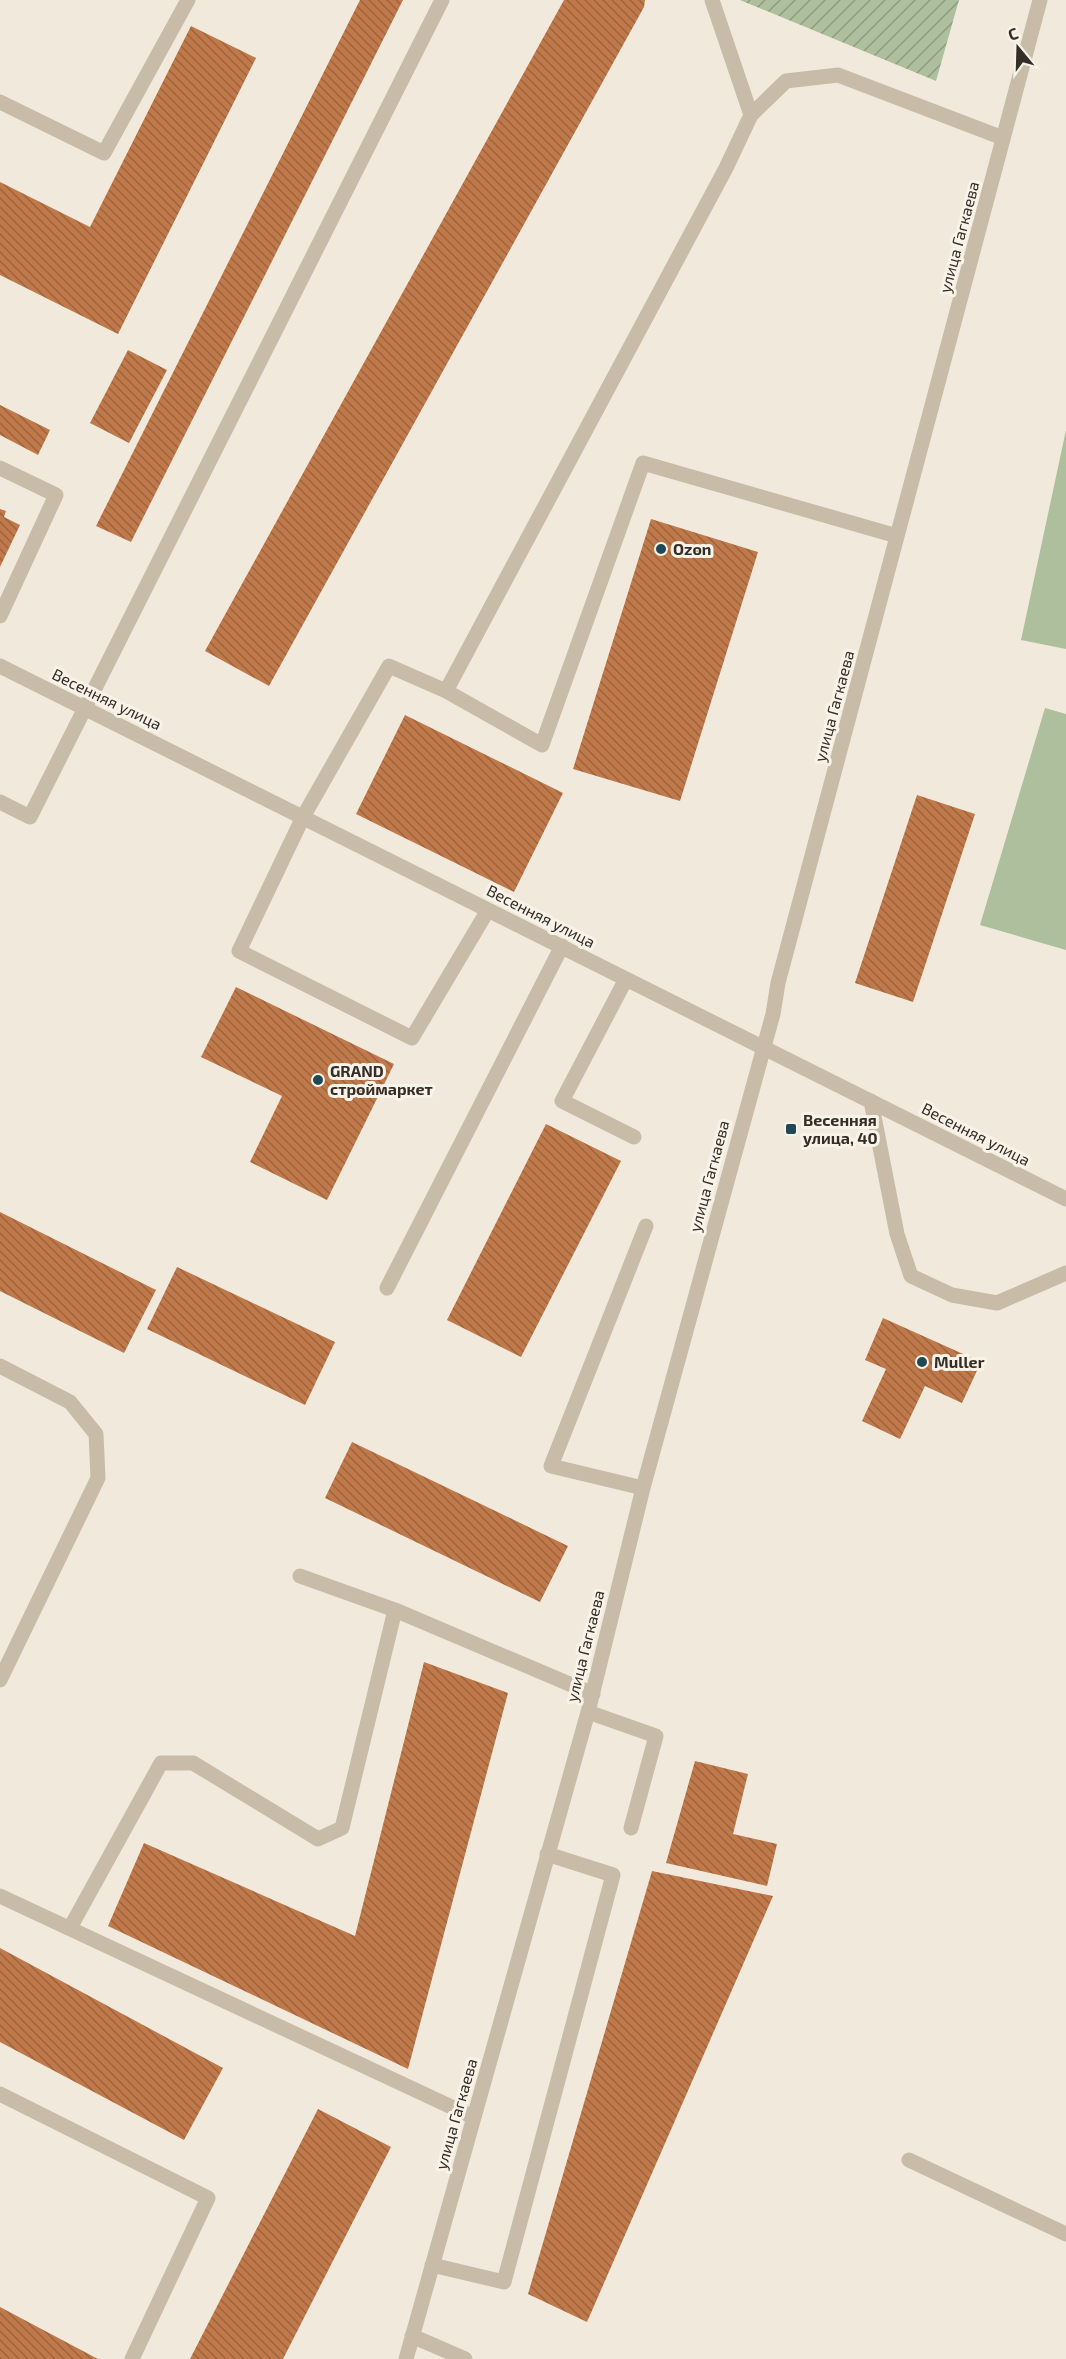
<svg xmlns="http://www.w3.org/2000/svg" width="1066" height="2359" viewBox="0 0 1066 2359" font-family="'Exo 2',sans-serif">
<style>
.grass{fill:#aebf9d}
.garden{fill:url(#garden-furrows)}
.building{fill:url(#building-back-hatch)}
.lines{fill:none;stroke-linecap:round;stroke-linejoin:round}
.minor{stroke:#c8bca8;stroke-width:15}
.poi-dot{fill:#204955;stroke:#f8f3e8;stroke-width:2}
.labels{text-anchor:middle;stroke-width:6;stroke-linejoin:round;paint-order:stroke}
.street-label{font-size:16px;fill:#352e28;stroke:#f8f3e8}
.poi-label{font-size:16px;font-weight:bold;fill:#352e28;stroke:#f8f3e8;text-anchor:start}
</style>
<defs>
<pattern id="garden-furrows" width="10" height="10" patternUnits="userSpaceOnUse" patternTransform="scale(1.5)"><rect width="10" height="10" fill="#aebf9d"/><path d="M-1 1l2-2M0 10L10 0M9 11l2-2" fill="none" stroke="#8e9c80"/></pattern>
<pattern id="building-back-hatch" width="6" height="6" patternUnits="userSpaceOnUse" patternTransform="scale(1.5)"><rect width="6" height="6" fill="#c0794b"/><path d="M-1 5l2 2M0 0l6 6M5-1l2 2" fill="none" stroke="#9d643e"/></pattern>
</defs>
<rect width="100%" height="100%" fill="#f1eadc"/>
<!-- grass -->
<path class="grass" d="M1066,430V649L1021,640Z
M1045,708L1066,714V950L980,925Z"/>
<!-- garden -->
<path class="garden" d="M740,0H959L936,81Z"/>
<!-- building -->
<path class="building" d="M360,0H403L131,542L96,526Z
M564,0H645L644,7L269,686L205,651Z
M191,26L256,58L118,334L0,275V182L90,227Z
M128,350L167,370L129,443L90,423Z
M0,405L50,430L38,455L0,435Z
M0,509L6,511L4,517L20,525L0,567Z
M651,519L758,552L680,801L573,769Z
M405,715L563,793L514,892L356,814Z
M917,795L975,814L913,1002L855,983Z
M236,987L394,1064L327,1200L250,1162L282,1096L201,1057Z
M546,1124L621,1161L521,1357L447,1320Z
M0,1212L156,1290L124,1353L0,1291Z
M177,1267L335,1342L305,1405L147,1329Z
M883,1318L981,1362L962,1403L925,1386L900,1439L862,1421L886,1369L865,1360Z
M352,1442L568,1546L540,1602L325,1498Z
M424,1662L508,1693L408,2069L108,1926L144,1843L355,1936Z
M695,1761L748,1774L733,1834L777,1844L767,1886L666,1863Z
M652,1871L773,1896L587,2322L528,2294Z
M0,1948L223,2068L184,2140L0,2042Z
M318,2109L391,2147L283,2359H190Z
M0,2307L98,2359H0Z"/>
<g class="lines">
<!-- minor -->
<path class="minor" d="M712,0L751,115
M0,102L104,153L188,0
M0,468L56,495L0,616
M0,666L1066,1199
M446,691L542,745L643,463L897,536
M0,802L30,817L442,0
M488,910L412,1038L239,951L303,817L389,666L446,691L726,168L751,115L786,81L838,75L1003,138
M626,979L562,1101L634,1137
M871,1101L897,1234L911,1276L952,1295L997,1303L1066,1273
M387,1288L562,946
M0,1366L70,1402L96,1434L98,1478L0,1680
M643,1488L551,1466L646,1226
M300,1576L395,1610L593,1694
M588,1712L656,1736L631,1828
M0,1896L473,2117
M70,1928L161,1763H193L318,1839L342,1828L395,1610
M0,2094L208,2198L132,2359
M909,2160L1066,2234
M432,2265L504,2282L613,1875L547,1854
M412,2336L465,2359
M406,2359L588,1712L643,1488L773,1014L778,983L1040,0"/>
</g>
<!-- markers -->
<g class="poi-dot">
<circle cx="661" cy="549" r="6"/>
<circle cx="318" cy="1080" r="6"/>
<rect x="785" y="1123" width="12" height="12" rx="3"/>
<circle cx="922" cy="1362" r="6"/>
</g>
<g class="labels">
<!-- street labels -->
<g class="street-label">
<text transform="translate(959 237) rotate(-75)" y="6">улица Гагкаева</text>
<text transform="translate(107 699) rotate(26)" y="6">Весенняя улица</text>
<text transform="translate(834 706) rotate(-75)" y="6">улица Гагкаева</text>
<text transform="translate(541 916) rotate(27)" y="6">Весенняя улица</text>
<text transform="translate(976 1134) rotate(27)" y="6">Весенняя улица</text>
<text transform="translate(709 1176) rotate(-75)" y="6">улица Гагкаева</text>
<text transform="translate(585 1646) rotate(-76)" y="6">улица Гагкаева</text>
<text transform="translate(456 2114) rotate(-74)" y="6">улица Гагкаева</text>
</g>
<!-- poi labels -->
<g class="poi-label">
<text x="673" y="555">Ozon</text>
<text x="330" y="1077">GRAND<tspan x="330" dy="18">строймаркет</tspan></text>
<text x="803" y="1126">Весенняя<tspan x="803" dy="18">улица, 40</tspan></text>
<text x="934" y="1368">Muller</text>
</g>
</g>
<!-- north arrow -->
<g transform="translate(1018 48) rotate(341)" stroke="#f8f3e8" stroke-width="4.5" paint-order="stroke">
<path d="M0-4.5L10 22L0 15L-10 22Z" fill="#352e28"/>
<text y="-9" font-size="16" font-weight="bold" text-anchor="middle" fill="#352e28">С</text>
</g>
</svg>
